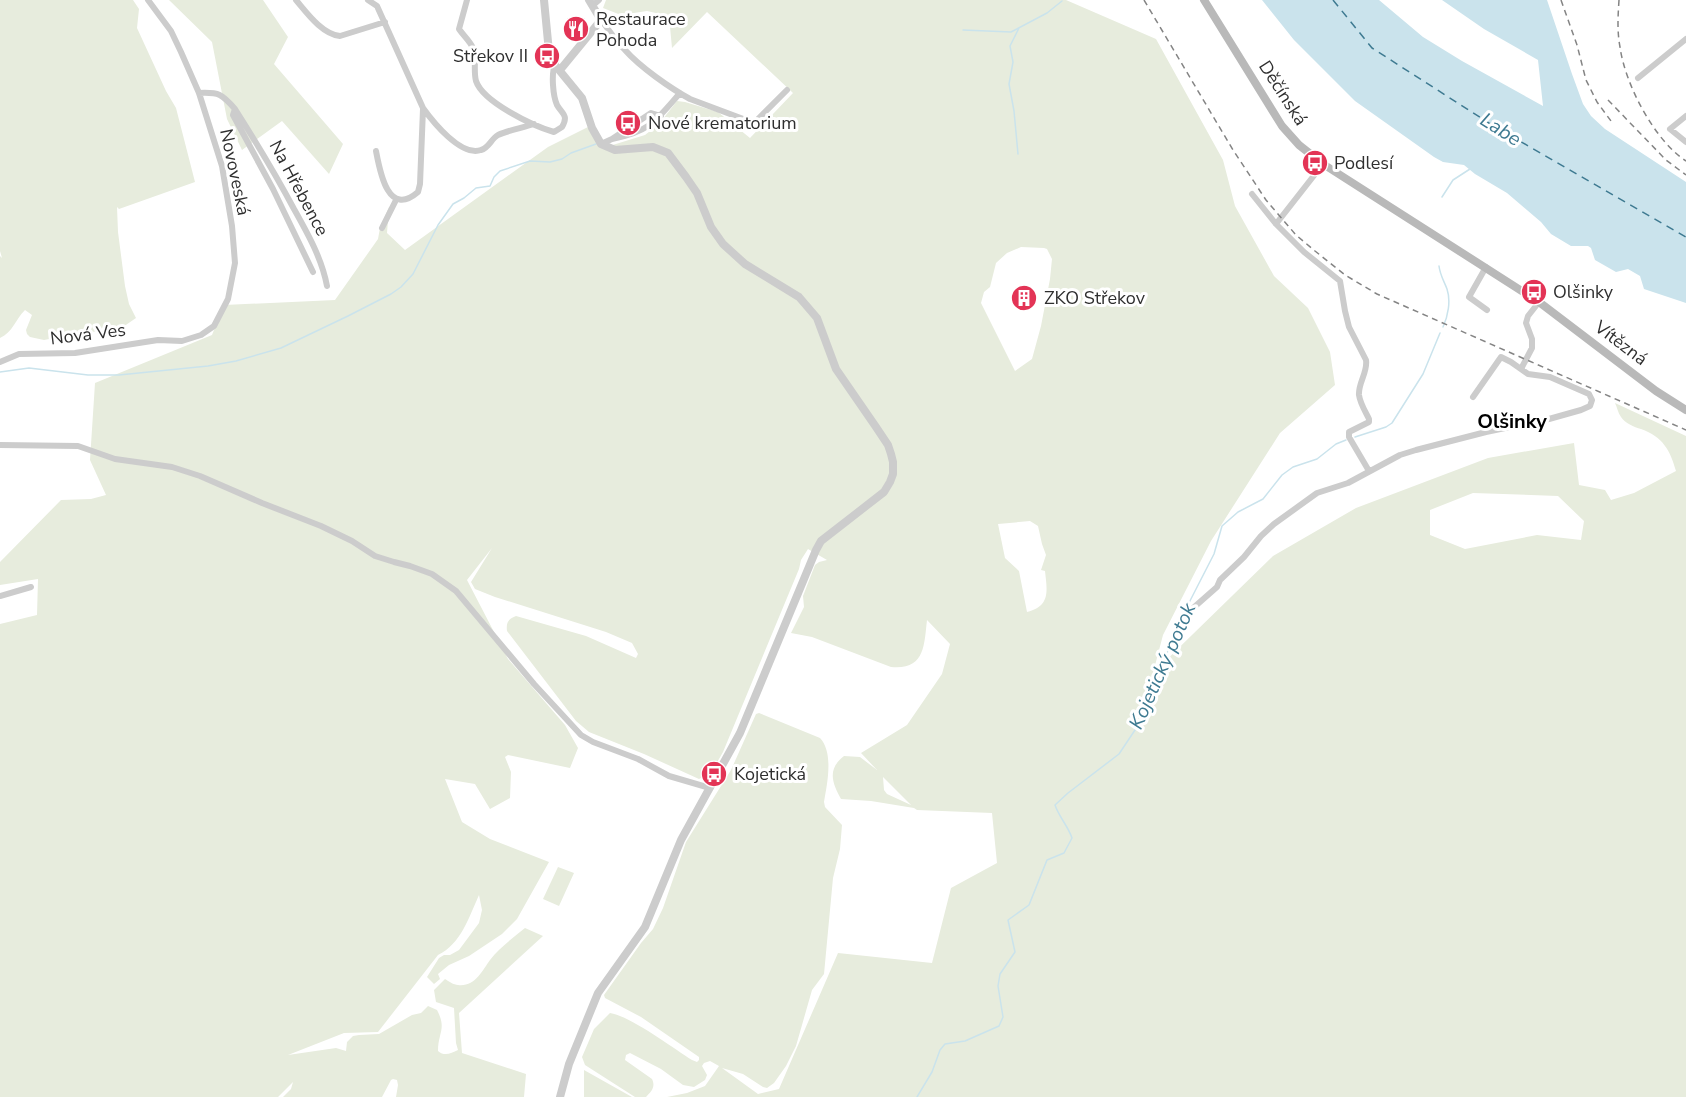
<svg xmlns="http://www.w3.org/2000/svg" width="1686" height="1097" viewBox="0 0 1686 1097" font-family="'Nunito Sans',sans-serif">
<style>
.green{fill:#e7ecdd;fill-rule:evenodd}
.water{fill:#cae3ec}
.lines{fill:none;stroke-linecap:round;stroke-linejoin:round}
.stream{stroke:#cae3ec;stroke-width:1.5}
.ferry{stroke:#3e7a91;stroke-width:1.5;stroke-dasharray:8 6;stroke-linecap:butt}
.minor{stroke:#ccc;stroke-width:6}
.tertiary{stroke:#ccc;stroke-width:8}
.secondary{stroke:#b9b9b9;stroke-width:8}
.rail{stroke:#848484;stroke-width:1.5;stroke-dasharray:6 4.5;stroke-linecap:butt}
.labels{text-anchor:middle;stroke-width:6;stroke-linejoin:round;paint-order:stroke}
.poi-label{font-size:18px;fill:#2f2f2f;stroke:#fff;text-anchor:start}
.street-label{font-size:18px;fill:#2f2f2f;stroke:#fff}
.water-label{font-size:20px;font-style:italic;fill:#3e7a91;stroke:#fff}
.neighbourhood-label{font-size:20px;font-weight:bold;fill:#000;stroke:#fff}
</style>
<rect width="100%" height="100%" fill="#fff"/>
<!-- green -->
<path class="green" d="M0,0H133L139,9L137,28L166,91L176,108L195,182L119,209L117,207L118,232L125,286L129,304L136,318L120,329L81,333L44,340L30,337L27,334L26,330L32,315L25,310C15,320 13,332 0,338V256L2,258L0,251Z
M169,0H263L288,37L274,64L343,144L329,174L282,121L242,150L227,119L212,42Z
M606,0H1066L1156,39L1223,160L1235,206L1274,276L1308,308L1330,352L1335,385L1280,433L1211,541L1163,635L1153,673L1273,556L1356,508L1488,458L1574,443L1579,485L1605,490L1611,500L1634,493L1676,471C1670,450 1663,437 1641,429C1634,427 1625,423 1621,417C1618,413 1617,407 1615,403L1686,436V1097H667L687,1093L705,1086L719,1066L710,1061L704,1063L702,1066L707,1075L705,1080L694,1087L683,1085L661,1069L630,1053L626,1055L625,1060L652,1079C656,1087 651,1092 646,1097H635L585,1065L582,1057L594,1029L610,1013C630,1016 673,1048 692,1060L697,1062L699,1060V1057L641,1017L605,998L604,995L641,943L653,929L663,908L686,842L731,770L756,714L759,713L820,738C834,753 827,784 824,802L825,807L842,825L840,849L833,878L824,974L812,990L796,1046L786,1066L774,1083L767,1088L763,1087L743,1074L722,1068L758,1094L779,1089L838,953L932,963L951,888L997,863L992,813L917,810L914,808L871,801L841,799C832,783 827,769 844,756L860,757L877,770L861,753L907,725L942,674L950,644L927,620C924,646 925,670 891,667L812,637L791,633L804,607L803,596L815,565L819,562L827,560L808,549L801,560L799,569L723,752L711,773L699,779L644,754L589,732L576,721L507,631C506,623 508,619 516,616L586,636L636,658L638,654L632,643L606,632L495,597L475,589L471,582L492,548L467,580L508,659L565,725L578,748L570,768L508,755L505,757L511,772L510,798L490,809L475,784L445,779L462,822L490,839L549,862L517,919L502,934L469,956L449,965L438,974L440,979L434,984L427,977L439,958L444,955H450L459,950L479,923L482,910L479,895C469,917 461,944 438,955L378,1032L344,1033L288,1055L336,1048L346,1051L347,1042L353,1036L359,1035L379,1034L412,1015L421,1013L428,1006L437,1010C447,1029 438,1032 438,1051C445,1057 451,1053 458,1050L456,1043L454,1008L436,1002L434,990L445,979C448,981 454,985 458,985C475,987 482,971 490,960C499,948 513,938 525,928L543,936L459,1013L462,1053L526,1074L524,1097H396L398,1085L397,1080L393,1079L391,1080L382,1097H283L291,1089L293,1082L278,1097H0V624L37,615L38,579L0,585V562L61,500L91,499L106,495L90,460L95,383L212,335L224,305L335,300L378,239L380,228L389,207L387,233L405,250L548,147L588,127C592,135 595,142 603,148L645,135L659,124L677,101L685,102L718,112L750,138L793,93L707,12L672,48L669,16L647,11L621,15L603,8ZM1021,247L1044,248L1047,249L1052,259L1050,279L1041,326L1032,359L1015,371L981,303L984,292L990,287L996,263L1007,253ZM1473,493L1558,496L1584,521L1581,540L1537,535L1465,549L1430,535V510ZM1030,521L1038,526L1042,544L1046,555L1041,570L1045,571C1047,590 1051,606 1027,612L1019,571L1005,558L998,524ZM883,777L911,805L887,794L884,790Z
M558,867L574,873L559,906L543,899Z
M584,1070L632,1097H584Z"/>
<!-- water -->
<path class="water" d="M1262,0H1379L1423,37L1462,61L1543,106L1538,60L1484,29L1442,0H1547L1572,74L1583,104L1591,116L1605,129L1686,182V303L1644,289L1640,276L1628,269L1616,272L1595,260L1591,248L1588,246H1571L1551,234L1541,222L1507,193L1475,174L1464,165L1443,162L1434,157L1355,101L1294,40Z"/>
<g class="lines">
<!-- stream -->
<path class="stream" d="M963,30L1011,32L1047,13L1062,1
M1018,154L1014,111L1009,84L1013,62L1010,46L1019,28
M1442,197L1453,180L1470,169
M1439,266C1440,275 1444,281 1447,289C1451,301 1448,316 1443,327
M0,372L29,368L88,375H119L208,366L236,361L281,348L348,316L391,294L401,287L413,274L438,225L453,204L464,198L476,188L490,186L494,177L500,171L530,161L550,162L562,159L571,153L596,144
M1355,437L1386,427L1392,423L1423,374L1440,333
M917,1097L932,1072L940,1050L945,1044L965,1041L999,1026L1003,1017L998,986L1000,974L1015,952L1008,920L1029,905L1047,860L1064,853L1072,838C1068,826 1059,817 1055,805L1068,793L1119,754L1137,727L1156,689L1173,634L1214,554L1222,526L1238,512L1263,499L1282,475L1293,467L1317,459L1336,444L1346,440"/>
<!-- ferry -->
<path class="ferry" d="M1333,0L1372,48L1492,125L1686,237"/>
<!-- minor -->
<path class="minor" d="M296,0C307,13 322,34 340,36L385,22
M368,0L377,6L423,108C433,122 461,157 481,150C489,148 491,139 498,135C509,130 522,128 534,124
M467,0L459,29C463,35 470,41 473,48C477,58 473,70 476,81C483,102 533,126 554,132L562,127C569,115 562,114 557,105C553,96 551,74 555,65
M592,6L599,0
M601,20C609,30 616,41 625,50C640,67 670,88 690,99L754,123L787,90
M1638,78L1686,39
M199,93C219,92 222,94 235,109L233,115L273,189L313,272
M235,109C256,142 276,175 294,209C308,234 322,259 327,286
M1686,116L1670,129L1686,142
M612,139C649,132 656,121 680,93
M601,144L612,139L651,113L661,116
M376,151C380,172 388,218 418,192L420,184L423,109
M1252,194L1276,224L1304,252L1340,281L1345,311L1349,327L1366,360C1368,372 1358,383 1359,395C1360,403 1365,411 1369,419V422L1349,432V437L1369,471
M1276,224L1323,164
M382,228L396,200
M1486,267L1469,297L1487,310
M0,362L19,354L75,353L158,340L182,341L201,335L214,326L228,299L235,263L232,226L222,166L199,93L181,52L171,31L148,0
M1521,369L1532,348V339L1526,323L1528,316L1539,302
M0,445L78,446L115,459L172,467L200,476L262,503L321,526L352,541L375,556L394,562L410,566L432,574L456,591L534,684L581,735L593,742L638,759L669,776L710,788
M0,596L31,587
M1185,620L1192,609L1217,587L1220,580L1244,557L1261,536L1274,524L1317,493L1348,483L1400,455L1416,450L1486,432L1549,419L1581,410L1590,406L1592,400L1589,394L1550,377L1528,374L1511,362L1501,357L1473,397"/>
<!-- tertiary -->
<path class="tertiary" d="M544,0L549,52L555,65L582,98L592,128L601,144L615,150L653,147L668,153L686,177L697,193L711,227L723,244L745,264L799,297L817,318L836,369L876,427L888,445L891,454L893,462V474L890,482L884,492L821,541L816,550L740,733L681,840L645,927L598,993L569,1064L560,1097
M560,70L601,20L589,0"/>
<!-- secondary -->
<path class="secondary" d="M1204,0L1282,126L1299,145L1323,164L1539,302L1656,391L1686,410"/>
<!-- rail -->
<path class="rail" d="M1144,0L1233,150L1266,200L1296,235L1315,251L1345,275L1377,294L1686,430
M1561,0L1577,45L1586,80L1597,102L1611,121
M1619,0C1618,16 1617,31 1620,47C1625,84 1654,140 1686,161
M1608,100L1666,160L1686,175"/>
</g>
<!-- icons -->
<defs>
<g id="restaurant-disc" transform="scale(1.35)"><circle r="9.5" fill="#e33456" stroke="#fff"/><path d="M-5-6h1v4h1v-4h1v4h1v-4h1v5L-1.5 .5V6h-2V.5L-5-1ZM5-6V6H3V1.5H1.5Q1.5-4 5-6Z" fill="#fff"/></g>
<g id="bus-disc" transform="scale(1.35)"><circle r="9.5" fill="#e33456" stroke="#fff"/><path d="M-5-6H5V4H4V6H2V4H-2V6H-4V4H-5ZM-3.5-4V0h7V-4ZM-3.5 1.2v1.5H-2V1.2ZM2 1.2v1.5H3.5V1.2Z" fill="#fff"/></g>
<g id="building-disc" transform="scale(1.35)"><circle r="9.5" fill="#e33456" stroke="#fff"/><path d="M-4-6H4V6H1V3H-1V6H-4ZM-2.5-4.3h1.7v1.8h-1.7ZM.8-4.3h1.7v1.8H.8ZM-2.5-1h1.7V.8h-1.7ZM.8-1h1.7V.8H.8Z" fill="#fff"/></g>
</defs>
<g fill-rule="evenodd">
<use href="#restaurant-disc" x="576" y="29"/>
<use href="#bus-disc" x="547" y="56"/>
<use href="#bus-disc" x="628" y="123"/>
<use href="#bus-disc" x="1315" y="163"/>
<use href="#bus-disc" x="1534" y="292"/>
<use href="#building-disc" x="1024" y="298"/>
<use href="#bus-disc" x="714" y="774"/>
</g>
<g class="labels">
<!-- poi labels -->
<g class="poi-label">
<text x="596" y="25">Restaurace<tspan x="596" dy="21">Pohoda</tspan></text>
<text x="528" y="62" text-anchor="end">Střekov II</text>
<text x="648" y="129">Nové krematorium</text>
<text x="1334" y="169">Podlesí</text>
<text x="1553" y="298">Olšinky</text>
<text x="1044" y="304">ZKO Střekov</text>
<text x="734" y="780">Kojetická</text>
</g>
<!-- street labels -->
<g class="street-label">
<text transform="translate(1283 93) rotate(57)" y="6">Děčínská</text>
<text transform="translate(235 172) rotate(78)" y="6">Novoveská</text>
<text transform="translate(299 188) rotate(62)" y="6">Na Hřebence</text>
<text transform="translate(88 334) rotate(-7)" y="6">Nová Ves</text>
<text transform="translate(1621 343) rotate(37)" y="6">Vítězná</text>
</g>
<!-- water labels -->
<g class="water-label">
<text transform="translate(1501 129) rotate(32)" y="7">Labe</text>
<text transform="translate(1162 666) rotate(-66)" y="7">Kojetický potok</text>
</g>
<!-- neighbourhood labels -->
<g class="neighbourhood-label">
<text x="1512" y="428">Olšinky</text>
</g>
</g>
</svg>
